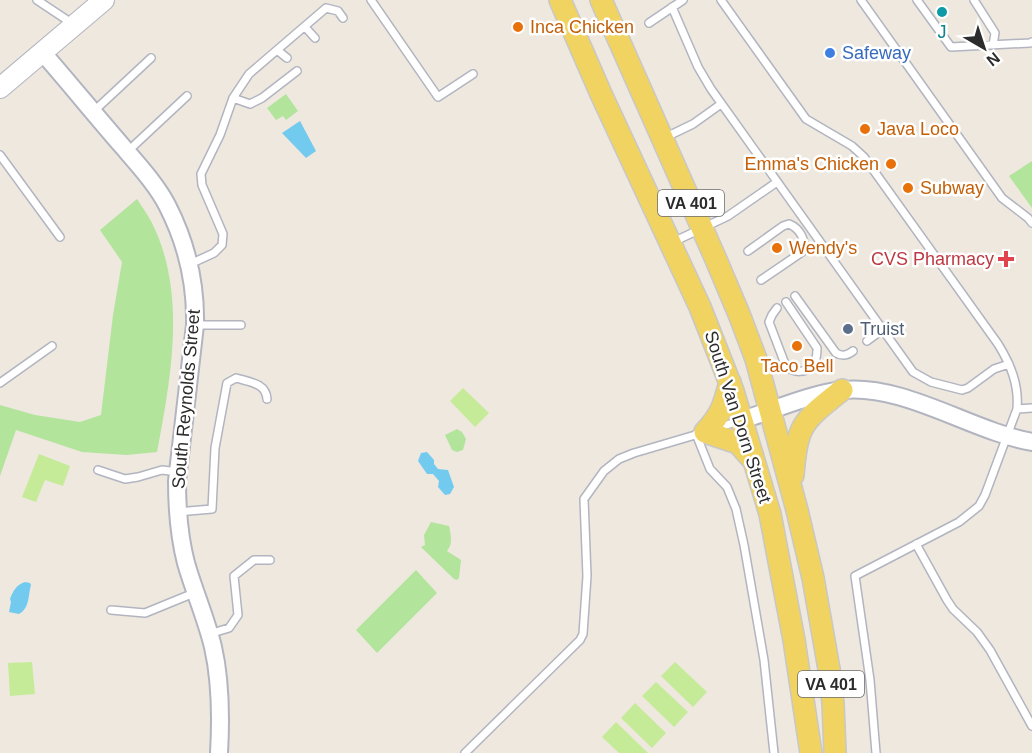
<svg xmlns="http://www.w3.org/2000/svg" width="1032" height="753" viewBox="0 0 1032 753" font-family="Helvetica,sans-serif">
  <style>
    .green { fill: #b2e49c }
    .pitch { fill: #c5eb98 }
    .water { fill: #73caef }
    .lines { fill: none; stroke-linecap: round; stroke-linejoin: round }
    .service-casing { stroke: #b2b5c0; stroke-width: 10 }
    .tertiary-casing { stroke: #b2b5c0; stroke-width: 20 }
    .secondary-casing { stroke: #b2b5c0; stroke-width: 22 }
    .primary-casing { stroke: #c8c8c8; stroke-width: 24 }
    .service { stroke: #fff; stroke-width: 7 }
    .tertiary { stroke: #fff; stroke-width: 16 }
    .secondary { stroke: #fff; stroke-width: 20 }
    .primary { stroke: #f1d361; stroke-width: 21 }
    .culture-dot { fill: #0f9aa8; stroke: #fff; stroke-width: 2 }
    .food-dot { fill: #e8710a; stroke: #fff; stroke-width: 2 }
    .shop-dot { fill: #3f7fe0; stroke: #fff; stroke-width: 2 }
    .health-dot { fill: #e0444e; stroke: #fff; stroke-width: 2 }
    .service-dot { fill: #5c6f8a; stroke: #fff; stroke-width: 2 }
    .labels { text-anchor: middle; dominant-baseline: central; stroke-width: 5; stroke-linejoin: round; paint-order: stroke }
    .shield { fill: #fff; stroke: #6b6b6b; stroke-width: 1.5 }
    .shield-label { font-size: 16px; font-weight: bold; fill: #2c2c2c }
    .food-label { font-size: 18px; fill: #c56008; stroke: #fff; text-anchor: start }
    .culture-label { font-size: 18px; fill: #0d838f; stroke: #fff }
    .shop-label { font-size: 18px; fill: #366cbe; stroke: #fff; text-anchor: start }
    .health-label { font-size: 18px; fill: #be3a42; stroke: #fff; text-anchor: end }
    .service-label { font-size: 18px; fill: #4e5e75; stroke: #fff; text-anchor: start }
    .street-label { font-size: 18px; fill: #2c2c2c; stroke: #fff }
  </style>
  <rect width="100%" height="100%" fill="#eee8df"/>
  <path class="green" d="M286,94L298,111L286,120L283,116L276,120L267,108Z
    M1032,161V208L1009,176Z
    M137,199C142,207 148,215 152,223C187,293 171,378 157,452L127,455L82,452L16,430L0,476V405L35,415L80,422L101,415L113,315L122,262L100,230Z
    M457,429L462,432L466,439L463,450L457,452L452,450L445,435Z
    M431,522L449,526C451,535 453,544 447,551L461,560L459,578L457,580L454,579L421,547L425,545L424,535Z
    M416,570L437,593L377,653L356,630Z"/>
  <path class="pitch" d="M463,388L489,413L475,427L450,401Z
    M39,454L70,466L63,486L45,480L36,502L22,497Z
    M32,662L35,694L10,696L8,663Z
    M675,662L707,692L693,707L661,676Z
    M656,682L688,712L674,727L642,696Z
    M635,703L666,733L652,748L621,718Z
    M616,722L648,753H619L602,737Z"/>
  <path class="water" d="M300,121L316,151L306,158L282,133Z
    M427,452L434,460V464L438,469L448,470L454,487L450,494L445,495L438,487L439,481L433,474H427L418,461L421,453Z
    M25,582L30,583L31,585C28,595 30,608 19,614L9,612L11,602L10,599C13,591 16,585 25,582Z"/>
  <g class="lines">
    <g class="service-casing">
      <path id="service" d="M37,0L73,24
        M371,0L438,97L473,74
        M721,0L806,119L852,146L864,157L998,344C1011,365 1019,385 1017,409L985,495L979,506L959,522L855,576L870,680L876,753
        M861,0L1002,198L1028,218L1032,223
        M917,0L951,47L1030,43L1032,42
        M974,0L995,33L993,45
        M672,7L698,67L711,89L913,372L931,382L962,390L968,388L994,369L1009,364
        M649,23L683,0
        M305,27L315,38
        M277,50L287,58
        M297,71L262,98L250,104L233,98L249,74L326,8L338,11L343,18
        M93,112L151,58
        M664,138L693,124L721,104
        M127,152L187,96
        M0,155L60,237
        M673,242L728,216L777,182
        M748,251L783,226L789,224C799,228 808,241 802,252L761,280
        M190,264L214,253L222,245L223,234L202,185L201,174L220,135L233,98
        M795,296L836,353C843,357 848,355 853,351
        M777,308L772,315L769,322L785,364C792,374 807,374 814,363C817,359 817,353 817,348L786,302
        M195,325H241
        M867,341L882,330
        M0,383L52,346
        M1017,409L1032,408
        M716,428L740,421
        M696,434L710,469L727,487L736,509L744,545L764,660L774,753
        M98,470L125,479L138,477L162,470L178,472
        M177,512L212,509L215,448L227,383L236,378C249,382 266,383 267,399
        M916,544L947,600L953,609L977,632L990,650L1032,726
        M111,610L145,613L194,593
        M209,634L229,628L238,615L234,576L254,560H270
        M465,753L580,640L583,634L587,576L584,499L604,471L619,459L634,453L702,433"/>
    </g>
    <g class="tertiary-casing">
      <path id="tertiary" d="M43,53C70,84 96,116 123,147C139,166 156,184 167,205C186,242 196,284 195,325L177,481C177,509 179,536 186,563C194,591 206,618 213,647C221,682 221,718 219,753
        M742,420C774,410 810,394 843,390C905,384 971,431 1032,442"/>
    </g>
    <g class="secondary-casing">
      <path id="secondary" d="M0,88L104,0"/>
    </g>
    <g class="primary-casing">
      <path id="primary" d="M560,0L601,94L700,307L733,391L770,514L794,640L811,753
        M601,0L714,255L739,314L756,359L797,510L813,578L829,669L833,703L835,753
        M730,382C724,405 721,415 705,432L738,443L752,459
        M793,475C797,424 803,421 842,390"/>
    </g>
    <use href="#service" class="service"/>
    <use href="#tertiary" class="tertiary"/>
    <use href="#secondary" class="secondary"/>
    <use href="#primary" class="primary"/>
  </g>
  <circle class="culture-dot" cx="942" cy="12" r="6"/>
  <g class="food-dot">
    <circle cx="518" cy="27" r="6"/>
    <circle cx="865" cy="129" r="6"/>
    <circle cx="891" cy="164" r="6"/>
    <circle cx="908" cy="188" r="6"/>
    <circle cx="777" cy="248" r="6"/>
    <circle cx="797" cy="346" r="6"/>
  </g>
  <circle class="shop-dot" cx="830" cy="53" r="6"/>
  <path class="health-dot" d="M1003 250h6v6h6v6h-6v6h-6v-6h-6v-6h6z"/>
  <circle class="service-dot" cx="848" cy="329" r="6"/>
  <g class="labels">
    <g class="shield">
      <rect x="658" y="190" width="66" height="26" rx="4.5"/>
      <rect x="798" y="671" width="66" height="26" rx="4.5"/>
    </g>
    <g class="shield-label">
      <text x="691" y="203">VA 401</text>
      <text x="831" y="684">VA 401</text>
    </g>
    <g class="food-label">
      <text x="530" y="27">Inca Chicken</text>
      <text x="877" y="129">Java Loco</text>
      <text x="879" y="164" text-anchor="end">Emma's Chicken</text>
      <text x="920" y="188">Subway</text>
      <text x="789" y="248">Wendy's</text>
      <text x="797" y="366" text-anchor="middle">Taco Bell</text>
    </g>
    <g class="culture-label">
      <text x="942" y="32">J</text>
    </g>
    <g class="shop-label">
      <text x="842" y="53">Safeway</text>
    </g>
    <g class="health-label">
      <text x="994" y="259">CVS Pharmacy</text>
    </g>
    <g class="service-label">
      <text x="860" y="329">Truist</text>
    </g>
    <g class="street-label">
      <text transform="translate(186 399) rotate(-85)">South Reynolds Street</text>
      <text transform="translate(738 417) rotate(72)">South Van Dorn Street</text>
    </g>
  </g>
  <g transform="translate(984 48) rotate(141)" stroke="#ffffff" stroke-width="4.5" paint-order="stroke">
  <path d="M0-4.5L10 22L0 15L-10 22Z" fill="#2c2c2c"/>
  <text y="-9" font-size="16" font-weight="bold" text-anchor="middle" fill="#2c2c2c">N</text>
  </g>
</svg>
